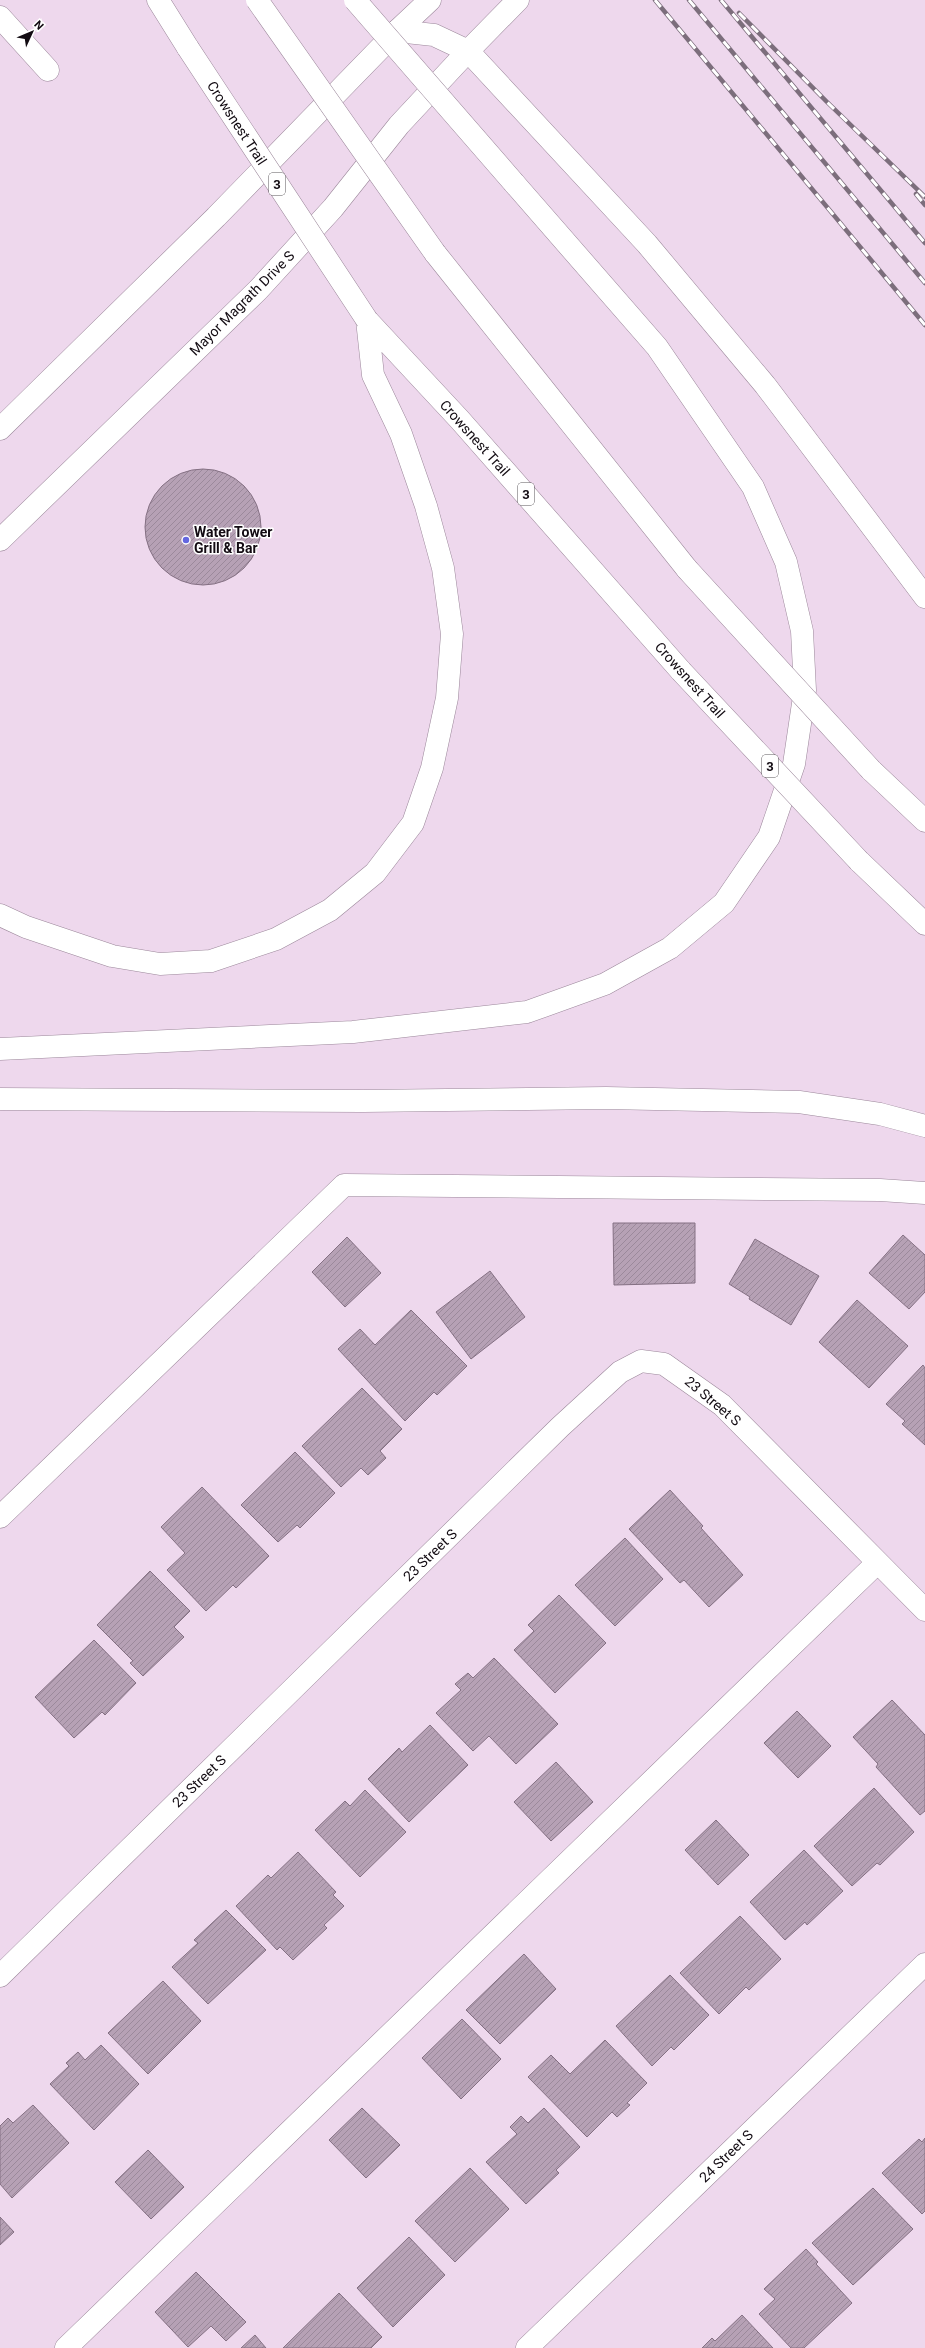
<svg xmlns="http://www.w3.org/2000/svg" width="925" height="2348" viewBox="0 0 925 2348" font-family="Roboto,sans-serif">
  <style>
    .building { fill: url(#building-hatch); stroke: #847083 }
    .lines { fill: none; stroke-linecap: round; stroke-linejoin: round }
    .lane-casing { stroke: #9b879a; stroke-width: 23 }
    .street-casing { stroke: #9b879a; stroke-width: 23 }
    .secondary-casing { stroke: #9b879a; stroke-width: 23 }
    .primary-casing { stroke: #9b879a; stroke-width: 23 }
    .highway-casing { stroke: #9b879a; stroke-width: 23 }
    .lane { stroke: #fff; stroke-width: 22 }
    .street { stroke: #fff; stroke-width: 22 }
    .secondary { stroke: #fff; stroke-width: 22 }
    .primary { stroke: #fff; stroke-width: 22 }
    .highway { stroke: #fff; stroke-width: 22 }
    .rail-casing { stroke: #7c6e7c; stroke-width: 4.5 }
    .rail { stroke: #fff; stroke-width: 3; stroke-dasharray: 9; stroke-linecap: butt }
    .highway-bridge-casing { stroke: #9b879a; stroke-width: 23; stroke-linecap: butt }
    .highway-bridge { stroke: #fff; stroke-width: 22 }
    .poi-dot { fill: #6467e0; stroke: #fff; stroke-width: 1.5 }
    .labels { text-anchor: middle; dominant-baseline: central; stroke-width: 3; stroke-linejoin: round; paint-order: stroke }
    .shield { fill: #fff; stroke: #595459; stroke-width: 1 }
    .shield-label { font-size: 13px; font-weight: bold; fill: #120b12 }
    .street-label { font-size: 14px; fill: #120b12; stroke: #fff }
    .poi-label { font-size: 14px; font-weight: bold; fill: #120b12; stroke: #fff; text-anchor: start }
  </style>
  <defs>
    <pattern id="building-hatch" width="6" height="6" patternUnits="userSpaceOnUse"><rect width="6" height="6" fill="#b6a1b5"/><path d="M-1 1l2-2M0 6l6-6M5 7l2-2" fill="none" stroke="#9b899b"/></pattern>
  </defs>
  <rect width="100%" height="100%" fill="#eed8ed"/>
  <path class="building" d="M145 527a58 58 0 1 1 116 0a58 58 0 1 1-116 0Z
    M613,1223H695V1283L614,1285Z
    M903,1235L925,1255V1292L909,1309L869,1273Z
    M347,1237L381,1273L345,1307L312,1272Z
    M755,1239L819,1276L791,1325L749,1299L750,1297L729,1284Z
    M490,1271L525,1317L471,1359L436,1312Z
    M857,1300L908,1346L869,1388L819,1342Z
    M411,1310L467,1366L437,1395L434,1392L405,1421L338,1349L360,1329L375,1345Z
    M923,1365L925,1368V1445L902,1424L905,1421L886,1404Z
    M362,1388L402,1429L380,1451L386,1458L368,1475L361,1468L341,1487L302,1446Z
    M295,1452L335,1493L300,1528L297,1525L278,1542L241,1505Z
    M202,1487L269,1556L236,1588L233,1585L206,1611L167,1570L185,1553L161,1527Z
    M670,1490L703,1526L701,1528L743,1575L709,1607L684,1580L680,1583L629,1529Z
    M625,1538L663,1579L615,1626L575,1585Z
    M150,1571L190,1611L174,1627L184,1637L143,1676L130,1663L133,1661L97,1625Z
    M559,1595L606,1643L555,1693L514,1650L534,1631L528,1625Z
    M94,1640L136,1683L105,1715L102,1712L74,1738L35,1697Z
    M494,1658L558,1724L516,1764L489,1736L473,1751L436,1713L461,1690L455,1684L468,1673L473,1678Z
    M892,1700L925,1735V1811L920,1815L876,1767L878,1764L853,1737Z
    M797,1711L831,1746L798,1778L764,1743Z
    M430,1725L468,1765L409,1822L368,1779L399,1748L402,1752Z
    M556,1762L593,1802L551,1841L514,1802Z
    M874,1788L914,1832L880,1865L877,1863L852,1886L814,1846Z
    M365,1790L406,1832L360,1877L315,1830L345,1801L350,1806Z
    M716,1820L749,1855L718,1885L685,1850Z
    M804,1850L843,1891L807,1925L805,1922L785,1940L750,1902Z
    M298,1852L336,1892L333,1895L344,1906L324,1925L327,1928L293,1960L280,1947L277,1950L236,1906L268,1875L271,1878Z
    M226,1910L266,1950L208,2004L172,1967L198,1943L194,1940Z
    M740,1916L781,1959L749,1990L746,1987L719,2014L680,1973Z
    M524,1954L556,1989L500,2044L466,2010Z
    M670,1975L709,2015L674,2050L671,2047L652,2066L616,2026Z
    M163,1981L201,2021L148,2074L108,2033Z
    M462,2019L501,2059L461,2099L422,2058Z
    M605,2040L647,2083L627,2103L630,2105L617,2117L612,2112L587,2137L528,2077L551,2055L570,2074Z
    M101,2045L139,2084L94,2130L50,2084L69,2066L66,2063L78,2052L85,2060Z
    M33,2105L69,2143L12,2198L0,2184V2126L8,2118L13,2123Z
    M362,2108L400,2145L366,2178L329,2140Z
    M544,2108L580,2147L556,2170L559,2173L526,2204L486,2162L517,2134L510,2127L521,2116L528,2123Z
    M925,2138V2211L922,2214L882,2173L919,2139L922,2142Z
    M148,2150L184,2187L151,2219L115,2182Z
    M470,2168L509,2209L455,2262L415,2221Z
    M873,2188L913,2229L853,2285L812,2243Z
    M0,2217L14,2232L0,2245Z
    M409,2237L445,2275L393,2327L357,2288Z
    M806,2249L818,2262L816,2264L852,2303L804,2348H791L759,2314L775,2299L764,2289Z
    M196,2272L246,2322L226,2341L211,2326L188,2347L155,2312Z
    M339,2293L382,2337L371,2348H283Z
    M742,2315L773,2348H702L712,2338L715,2341Z
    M255,2335L266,2348H241Z"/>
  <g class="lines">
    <g class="lane-casing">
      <path id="lane" d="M0,1517L344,1185L880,1190L925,1193
        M66,2348L877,1563"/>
    </g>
    <g class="street-casing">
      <path id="street" d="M0,17L48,70
        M0,1976L560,1427L620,1372L641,1361L664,1364L722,1405L925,1610
        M527,2348L925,1964"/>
    </g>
    <g class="secondary-casing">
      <path id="secondary" d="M397,31L430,0
        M468,51L518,0"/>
    </g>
    <g class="primary-casing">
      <path id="primary" d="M0,429L216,217L397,31
        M0,540L258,290L333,208L399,125L468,51"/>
    </g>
    <g class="highway-casing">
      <path id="highway" d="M158,0L188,48
        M397,31L434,35L468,51L647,244L765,385L925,597
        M435,253L687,569
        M367,320L460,420L681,671
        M871,770L925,821
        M859,861L925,924
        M0,915L26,927L112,956L160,964L211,961L276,939L330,910L375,873L413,823L432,768L447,698L452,634L443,568L426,506L401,434L373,375L367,320
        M0,1049L353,1032L527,1012L605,984L670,948L724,903L769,837L794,764L805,690L802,631L786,562L753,487L657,347L514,183
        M0,1099L363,1101L606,1098L799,1102L880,1114L925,1126"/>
    </g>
    <use href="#lane" class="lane"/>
    <use href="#street" class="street"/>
    <use href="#secondary" class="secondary"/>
    <use href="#primary" class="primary"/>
    <use href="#highway" class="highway"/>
    <g class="rail-casing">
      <path id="rail" d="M655,0L925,325
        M689,0L925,283
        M721,0L925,243
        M739,13L827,102L925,197
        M916,194L925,205"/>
    </g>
    <use href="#rail" class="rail"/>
    <g class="highway-bridge-casing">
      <path id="highway-bridge" d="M257,0L435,253
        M355,0L514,183
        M188,48L367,320
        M687,569L871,770
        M681,671L859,861"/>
    </g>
    <use href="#highway-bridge" class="highway-bridge"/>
  </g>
  <circle class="poi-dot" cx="186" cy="540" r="4"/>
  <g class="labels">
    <g class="shield">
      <rect x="269" y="173" width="16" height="22" rx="3"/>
      <rect x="518" y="483" width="16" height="22" rx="3"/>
      <rect x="762" y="755" width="16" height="22" rx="3"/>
    </g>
    <g class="shield-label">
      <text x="277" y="184">3</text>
      <text x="526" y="494">3</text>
      <text x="770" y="766">3</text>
    </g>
    <g class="street-label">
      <text transform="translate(237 123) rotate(57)">Crowsnest Trail</text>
      <text transform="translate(242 303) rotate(-45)">Mayor Magrath Drive S</text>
      <text transform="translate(475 438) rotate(48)">Crowsnest Trail</text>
      <text transform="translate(690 680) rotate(48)">Crowsnest Trail</text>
      <text transform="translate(713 1401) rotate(40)">23 Street S</text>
      <text transform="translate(430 1555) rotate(-44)">23 Street S</text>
      <text transform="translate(199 1781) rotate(-44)">23 Street S</text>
      <text transform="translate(726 2156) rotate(-44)">24 Street S</text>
    </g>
    <g class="poi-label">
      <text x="194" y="532">Water Tower<tspan x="194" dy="16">Grill &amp; Bar</tspan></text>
    </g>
  </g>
  <g transform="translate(32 32) rotate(46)" stroke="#ffffff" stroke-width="3" paint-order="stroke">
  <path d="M0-3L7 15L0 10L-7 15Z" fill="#120b12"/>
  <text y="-6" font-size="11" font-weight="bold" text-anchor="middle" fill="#120b12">N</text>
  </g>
</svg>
